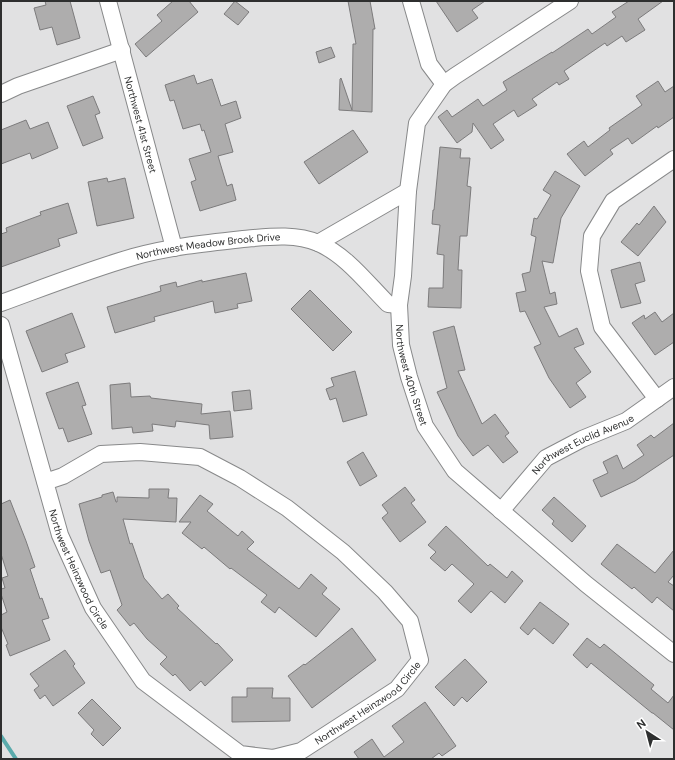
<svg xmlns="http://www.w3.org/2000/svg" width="675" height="760" viewBox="0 0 675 760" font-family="'DM Sans',sans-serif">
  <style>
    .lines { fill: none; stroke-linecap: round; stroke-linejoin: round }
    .stream { stroke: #5aabac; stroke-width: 4 }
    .building { fill: #aeadad; stroke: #7c7b7c }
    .minor-casing { stroke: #88898a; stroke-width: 18 }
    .minor { stroke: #fff; stroke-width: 16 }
    .labels { text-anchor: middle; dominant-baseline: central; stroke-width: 3.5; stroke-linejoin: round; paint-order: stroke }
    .street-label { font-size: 10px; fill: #2e2f2f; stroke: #fff }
  </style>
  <rect width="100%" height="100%" fill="#e1e1e2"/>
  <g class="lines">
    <path class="stream" d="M1,736L16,759"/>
  </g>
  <path class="building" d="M45,1H70L80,38L57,45L52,27L40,30L34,8L46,5Z
    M173,1H189L198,12L146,57L135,44L162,21L157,15Z
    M235,1L249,12L238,25L224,14Z
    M348,1H370L375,29H373L372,112L339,110L340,79L341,78L352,110L353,44H356Z
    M436,1H485L472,10L478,18L457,32Z
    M629,1H663L638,19L645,30L626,42L622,36L607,46L605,43L564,71L569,79L559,85L557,82L532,99L537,105L518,117L514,110L493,124L504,140L491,149L473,123L472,132L457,143L438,117L447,110L452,117L478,99L483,106L507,90L503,82L552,52V53L588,29L592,34L616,17L612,12Z
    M331,47L335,57L319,63L316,52Z
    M194,75L197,84L212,79L221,106L236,101L241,118L225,124L233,152L218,156L227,186L232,184L236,200L200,211L191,182L196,180L189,159L211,152L204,130L202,131L200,124L183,129L174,100L170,101L165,85Z
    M658,81L665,92L674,86V117L658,128L657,126L632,144L628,138L610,150L613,154L585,176L567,154L584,141L588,147L610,130L609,128L642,105L636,96Z
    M93,96L100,113L95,115L103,138L83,146L67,106Z
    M26,120L30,129L48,122L58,148L32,159L30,153L1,164V130Z
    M353,130L368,152L319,184L304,162Z
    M440,147L461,149L460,158H470L467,186L471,187L467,236H460L458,270H462L461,308L428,307L429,288H443L444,255L437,254L440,225L432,224L433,210H434Z
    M555,171L580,186L561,218L553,263L542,261L550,294L555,292L557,304L544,307L559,337L577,328L584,344L574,348L591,372L576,383L586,397L570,408L549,378L534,347L541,344L525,311L520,312L516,293L526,291L522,274L530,272L536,237L531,235L534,218L537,219L551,195L543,190Z
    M107,178L108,182L125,178L134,218L97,226L88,182Z
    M68,203L77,233L58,239L60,246L1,267V234L7,232L6,228L41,215L40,212Z
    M654,206L666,222L638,256L621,242L637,223L639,225Z
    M640,262L645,281L635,284L641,303L621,308L611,270Z
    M246,273L252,301L237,304L238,308L215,313L213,301L154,317L155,321L115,333L107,307L161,291L160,286L176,282L177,287L202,280V282Z
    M310,290L352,332L333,351L291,309Z
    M655,312L662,322L674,313V342L655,355L632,323L644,315L645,319Z
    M72,313L85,347L65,354L68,362L42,372L26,331Z
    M454,326L465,370L458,371L482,424L495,414L509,433L505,436L518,452L503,463L488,445L473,456L458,436L437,392L447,388L433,332Z
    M355,371L367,415L343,422L336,398L330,400L326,389L334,386L331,378Z
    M78,382L86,405L82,406L92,434L68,442L63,428L59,429L46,393Z
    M130,383L131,397L150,396L151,398L202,404L201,414L230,411L233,437L210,439L209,425L176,421L175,427L152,424L153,431L133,433L132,427L112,429L110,385Z
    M250,390L252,409L234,411L232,392Z
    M674,423V455L635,481L601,497L593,480L608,473L603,462L617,455L623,469L644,455L637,445L651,435L654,438Z
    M363,452L377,476L360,486L347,462Z
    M405,487L415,500L411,503L426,522L400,542L382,518L388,513L382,505Z
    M149,489H169L168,498H177L176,522L123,519L130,544L132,543L144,578L162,599L168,594L179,606L177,608L216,644L217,643L233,660L205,686L201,681L190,691L175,674L173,676L160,664L167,657L147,639L134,623L130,626L117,610L122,605L110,570L101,573L89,541L79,504L102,497V495L113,492L116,502H117V497L149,498Z
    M200,495L213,504L207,511L238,536L242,531L254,542L247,549L299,589L311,574L327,588L322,594L340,609L316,637L279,607L275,613L261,602L267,595L231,568L230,569L204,547L202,549L182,533L191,522H179Z
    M554,497L586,526L572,542L552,524L554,521L542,510Z
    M10,500L26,541L35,567L30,569L40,599L42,598L49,618L42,620L50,640L10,656L6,645L8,644L1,627V615L7,612L1,594V589L5,588L2,578L8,576L1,554V504Z
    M446,526L488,566L490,564L507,578L512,571L523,581L505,603L491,591L471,613L458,601L474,584L452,564L445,571L430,558L436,552L428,545Z
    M617,544L655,573L674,550V575L668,582L674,586V611L657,597L652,603L634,587L632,589L601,564Z
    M540,602L569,624L553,644L534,628L528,635L520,628Z
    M352,628L376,660L312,708L288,676L304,664L305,665Z
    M587,638L600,648L604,644L654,685L651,689L668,703L674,695V730L653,713H652L591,663L587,668L573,655Z
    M65,650L75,664L73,666L85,683L53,706L45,695L40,699L34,690L39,686L30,674Z
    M465,659L487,682L467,702L462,697L454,706L435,687Z
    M247,688H273L272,698H290V721L232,722V697H247Z
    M92,699L121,728L103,746L91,734L94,730L78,713Z
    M425,702L456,746L442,756L439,753L431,759H359L354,752L372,739L384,757L404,742L392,726Z"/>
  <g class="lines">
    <g class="minor-casing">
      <g id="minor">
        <path id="s1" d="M108,1L174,248"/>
        <path d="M411,1L429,64L444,84"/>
        <path id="s2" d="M570,1L455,76L444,84L417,123L408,191L403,276L399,305L401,345L409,377L425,426L455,471L586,584L674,654"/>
        <path d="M1,94L18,86L122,50"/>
        <path d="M318,243L408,191"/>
        <path id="s3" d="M1,303C45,287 88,270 133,257C168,247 206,243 243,239C267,237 295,233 318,243C346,255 367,283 388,304L399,305"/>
        <path id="s4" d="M1,325L60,535L93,608L143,681L240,754L273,758L301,751L397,689L420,660L410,621L385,592L343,552L287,508L240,478L200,457L140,452L101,454L63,476L45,482"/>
        <path d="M657,399L602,327L589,271L592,236L613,201L674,159"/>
        <path id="s5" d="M501,511L546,458L582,439L626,421L674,387"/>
      </g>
    </g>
    <use href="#minor" class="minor"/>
  </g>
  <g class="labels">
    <g class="street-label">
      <text stroke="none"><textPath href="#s1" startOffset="128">Northwest 41st Street</textPath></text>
      <text stroke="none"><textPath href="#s3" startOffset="216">Northwest Meadow Brook Drive</textPath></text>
      <text stroke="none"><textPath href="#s2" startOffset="453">Northwest 40th Street</textPath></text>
      <text stroke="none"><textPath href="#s5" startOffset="108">Northwest Euclid Avenue</textPath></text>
      <text stroke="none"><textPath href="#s4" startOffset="257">Northwest Heinzwood Circle</textPath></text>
      <text stroke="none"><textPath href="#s4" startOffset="653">Northwest Heinzwood Circle</textPath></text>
    </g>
  </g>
  <rect width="675" height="760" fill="none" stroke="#2e2f2f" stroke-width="4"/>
  <g transform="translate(647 732) rotate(324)" stroke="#ffffff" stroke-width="3" paint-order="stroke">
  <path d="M0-3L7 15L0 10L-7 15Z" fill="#2e2f2f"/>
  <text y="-6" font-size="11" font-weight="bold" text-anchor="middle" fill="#2e2f2f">N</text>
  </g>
</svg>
